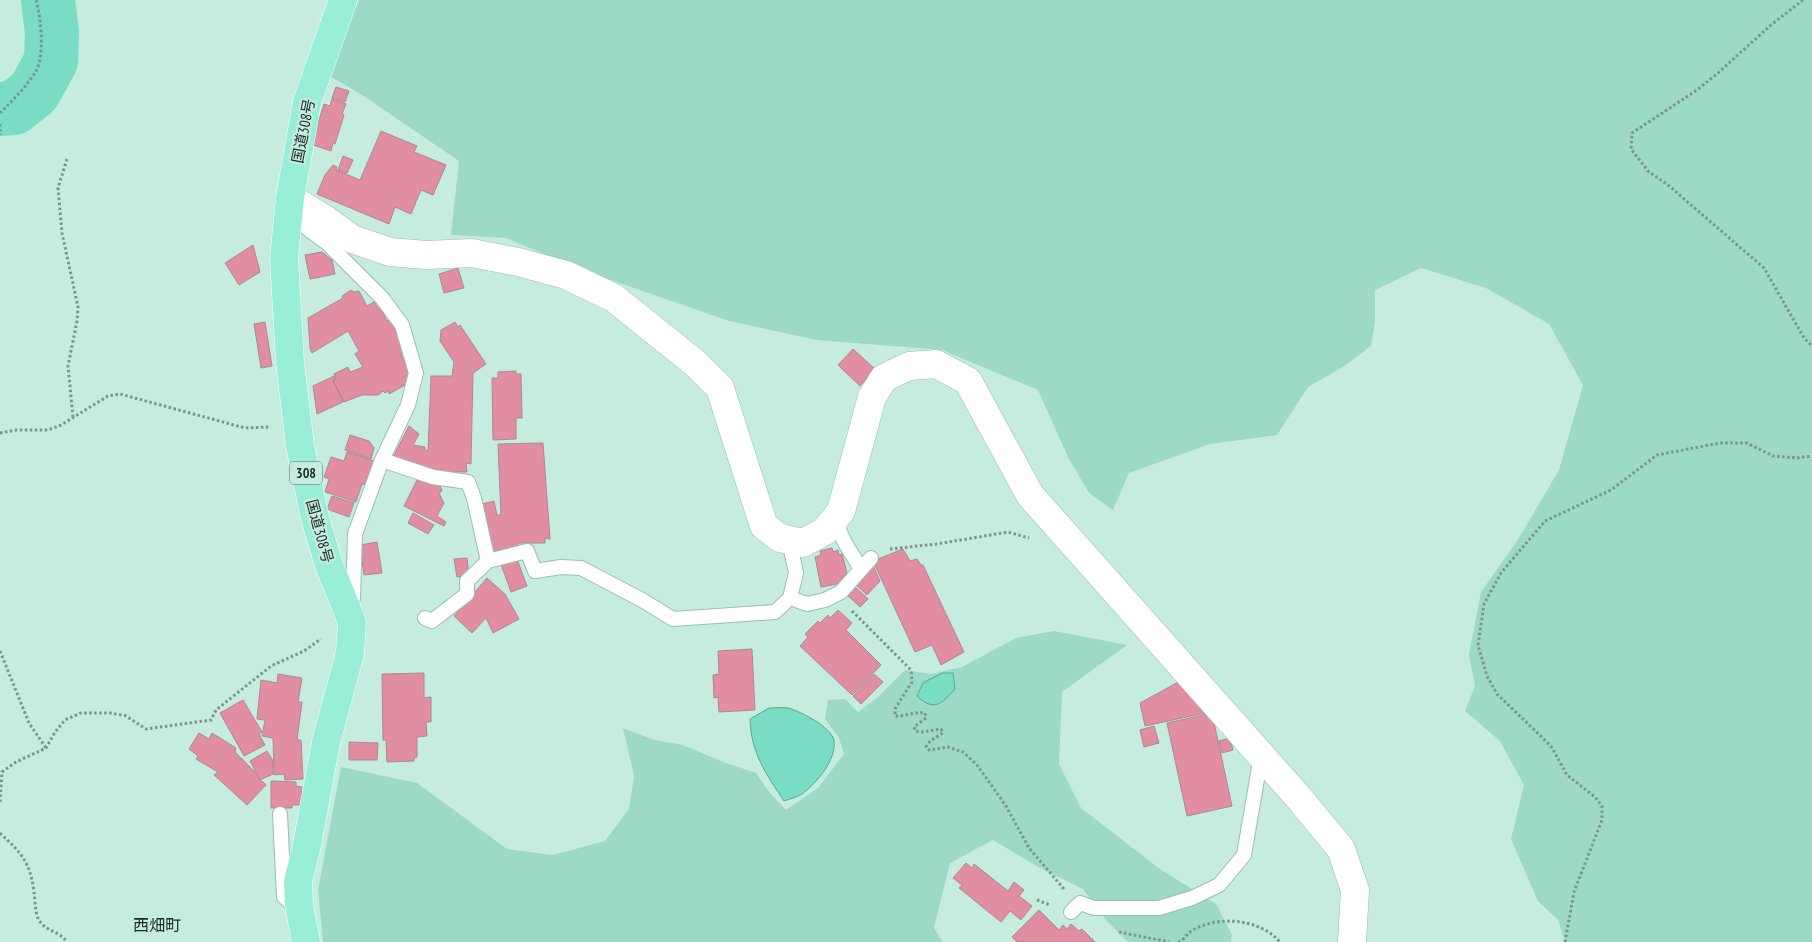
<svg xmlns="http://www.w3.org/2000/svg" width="1812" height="942" viewBox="0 0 1812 942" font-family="'PT Sans Narrow','Noto Sans JP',sans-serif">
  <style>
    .green { fill: #9cdac7 }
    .water { fill: #78ddc2; stroke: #5ca793 }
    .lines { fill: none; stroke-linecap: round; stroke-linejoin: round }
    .river { stroke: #78ddc2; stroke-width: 54 }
    .building { fill: #e18ea2; stroke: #ab8990 }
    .service-casing { stroke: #99beb2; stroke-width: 16 }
    .minor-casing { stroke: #99beb2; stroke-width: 29 }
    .trunk-casing { stroke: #fff; stroke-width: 29 }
    .path { stroke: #7a958c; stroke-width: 3; stroke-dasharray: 2.5 2.5; stroke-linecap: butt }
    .service { stroke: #fff; stroke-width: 14 }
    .minor { stroke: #fff; stroke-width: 28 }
    .trunk { stroke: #98eed7; stroke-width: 28 }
    .labels { text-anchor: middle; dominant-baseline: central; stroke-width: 4.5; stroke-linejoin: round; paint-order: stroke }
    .shield { fill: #c6ebdf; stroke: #4f645e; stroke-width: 1 }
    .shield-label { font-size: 14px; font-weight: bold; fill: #1c2a26 }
    .street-label { font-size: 15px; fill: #1c2a26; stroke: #c6ebdf }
    .neighbourhood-label { font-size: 16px; fill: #1c2a26; stroke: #c6ebdf }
  </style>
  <rect width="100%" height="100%" fill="#c6ebdf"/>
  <path class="green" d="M359,0H1812V942H1565L1558,920L1538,901L1511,839L1524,785L1500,741L1465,711L1475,686L1469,655L1481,592L1519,538L1559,470L1583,385L1549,324L1486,288L1421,268L1375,290V322L1371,346L1343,367L1308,387L1277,435L1210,444L1129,473L1113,510L1089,493L1068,457L1038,390L942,350L817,340L729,321L585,271L506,238L451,235L459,161L362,95L328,75L342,35Z
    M1054,631L1127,645L1062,692L1059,764L1081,808L1160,869L1216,904L1232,935L1231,942H1128L1106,920L1083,889L1040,868L993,840L950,863L934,928L943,942H323L318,890L341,767L417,783L507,849L553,855L605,841L629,809L634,776L623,728L654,740L683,745L723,762L756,773L769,792L786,810L818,788L844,754L839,738L825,719L828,700L845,699L858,712L877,698L905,670L931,674L962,667L1016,638Z"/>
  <path class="water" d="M942,673H953L955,689C942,704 934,712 917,696L923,683Z
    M769,708C775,708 782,707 788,708C800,711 831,727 834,740C837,759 817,783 802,794C797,797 790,799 784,801C766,774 751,753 750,719Z"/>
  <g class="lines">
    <path class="river" d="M0,109L14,108L34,92L51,61L52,33L48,0"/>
  </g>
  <path class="building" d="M336,87L349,91L345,102L332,98Z
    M332,99L346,104L342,114L344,115L335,144L333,143L331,151L313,145L315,140L313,139L324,104L330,106Z
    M381,131L417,146L414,152L446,165L433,195L421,190L411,214L395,207L389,224L317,194L325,175L333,165L337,167L336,170L360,180Z
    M343,156L353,160L347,173L338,170Z
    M253,245L260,272L239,285L225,263Z
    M322,252L332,260L335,274L310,279L305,255Z
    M458,268L464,288L444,293L439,274Z
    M351,290L354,292L359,291L367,306L374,302L379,309L381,308L387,321L391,319L406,351L401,354L411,374L405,377L409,383L389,394L388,391L385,393L383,391L378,395H362L344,402L333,381L336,379L334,374L348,367L350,372L363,367L355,354L359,351L348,331L312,353L310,348L308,318L343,298L342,296Z
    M265,322L272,366L261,368L254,324Z
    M455,322L458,327L460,325L486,364L473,373L471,464L466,463L467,472H435L392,459L409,426L419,434L413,445L425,447V450L428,451L431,376H452L454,362L440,341L441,330Z
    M853,349L875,369L860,386L838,365Z
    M516,371V374H521L522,418H516V439L493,440L492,378H498V372Z
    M334,376L336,379L333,380L343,402L317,414L313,386Z
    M350,435L369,441L374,448L371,459L345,450Z
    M543,443L550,539L545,538V543H518V547L493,552L482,504L494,501L497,515H501L498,444Z
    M347,452L374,461L366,485L362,484L356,502L325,492L329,479L324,477L331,457L344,461Z
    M419,476L440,486L442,491L439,493L444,503L437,516L446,522L444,526L404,506Z
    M332,496L354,503L349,517L327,509Z
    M413,513L434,525L428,534L408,523Z
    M377,542L382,573L364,575L360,545Z
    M832,548L833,552L838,550L839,555L842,554L847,573L841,579L842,583L821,587L815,557L821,555L820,551Z
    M903,549L910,561L917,559L921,565H923L964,652L941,665L932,645L915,652L873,561Z
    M467,558L469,575L457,577L454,559Z
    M517,559L527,586L511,592L501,564Z
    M872,563L880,581L867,595L854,583Z
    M487,578L505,594L519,619L493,633L486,618L472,633L454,616Z
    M853,585L868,599L860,607L845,593Z
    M838,610L852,623L846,630L881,665L852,695L800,646L808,637L805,634L818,621L820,623L828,615L830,618Z
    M752,649L755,710L719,712L718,697L714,698L713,675L719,674L718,651Z
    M424,673V698L431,697V722H426L427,736L417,737V757L414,758V761L387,762L386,740H383L382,674Z
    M278,674L302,678L298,702H302L297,740H301L303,779L285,780L284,774L274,775L273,738L262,736L265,720L257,719L261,680L277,683Z
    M874,674L883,682L861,704L853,696Z
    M1182,680L1205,713L1145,726L1140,703Z
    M243,700L262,732L259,734L265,745L244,756L220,713Z
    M1212,713L1232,806L1187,816L1167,723Z
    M1154,726L1159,743L1144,747L1140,730Z
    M199,733L209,739L212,733L236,748L235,752L254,771L261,782L262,781L266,785L247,805L214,775L218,772L196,759L198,756L189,749Z
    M1230,738L1233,750L1222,753L1219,741Z
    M349,742L378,743L377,760H349Z
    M267,751L273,761V774L260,780L250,761Z
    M271,781L296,782V786L302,787L301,805H292V808H271Z
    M966,863L972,868L974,864L1008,891L1014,882L1024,890L1019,896L1032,906L1021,920L1010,911L1001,922L959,888L962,885L953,878Z
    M1039,910L1059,930L1063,925L1067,929L1071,924L1079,931L1082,929L1095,942H1017L1012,937Z"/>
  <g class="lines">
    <g class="service-casing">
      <path id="service" d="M289,215L327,243L382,298L402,325L416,373L408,405L382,460L355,534L353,598L350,607
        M382,460L433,477L468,482L474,498L488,561L527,551L535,571L561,567L581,568L642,600L673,619L775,612L790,598L796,573L789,540
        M834,519L845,543L861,569
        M790,598L807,604L825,600L841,592L871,558
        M425,618L432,621L467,594V581L488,561
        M280,814L284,897L298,909
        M1071,912L1080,903L1094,908H1159L1192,898L1219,885L1244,855L1261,756"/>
    </g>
    <g class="minor-casing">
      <path id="minor" d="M290,198L326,220L352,239L390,252L426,255L472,253L518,262L566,275L614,298L695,363L720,388L764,526L780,538L803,543L825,531L841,511L872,397L884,378L909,366L936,364L968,381L1030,495L1299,798L1341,849L1355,890L1352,942"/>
    </g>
    <g class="trunk-casing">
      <path id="trunk" d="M306,942L299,905L298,882L307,845L326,742L350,653L352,622L329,565L315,518L300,446L290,362L284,258L290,198L307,102L343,0"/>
    </g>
    <path class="path" d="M1803,0L1771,25L1718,73L1697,90L1632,133L1631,149L1648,171L1668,185L1764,268L1804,338L1812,346
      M0,113C13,100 27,86 36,71C45,55 41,18 36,0
      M0,124V135
      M67,159L58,188L62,233L78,307L77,321L68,366L73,417
      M0,433L16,430H48L61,425L108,396L120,394L245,428L270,427
      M890,549L937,544L1008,532L1029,538
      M852,611L911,670L912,682L895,709V716C905,717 915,711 925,713L926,718L914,727L915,731L922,732L941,729L943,733L930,741L926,747L929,750L948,747L963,752L977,765L1006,806L1029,848L1064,889
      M0,651L29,723L46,748
      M0,802L2,772L16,762L46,748L55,732L65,720L81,713H111L126,716L146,729L211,720L216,710L271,666L304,651L321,639
      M0,833C22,854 29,860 34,891C35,900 35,911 38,918C44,932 59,930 67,942
      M1037,900L1050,905
      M1119,932L1169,942
      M1178,942C1185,940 1187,933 1193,930C1219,915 1260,919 1280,942
      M1565,942L1574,892L1602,820V806L1595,797L1567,775L1551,746L1497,694L1487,676L1478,645L1484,604L1501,573L1545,521L1611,490L1657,455L1720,443H1747L1773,456L1797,458L1812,456"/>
    <use href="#service" class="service"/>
    <use href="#minor" class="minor"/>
    <use href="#trunk" class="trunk"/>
  </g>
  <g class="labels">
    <rect class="shield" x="290" y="461.5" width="32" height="23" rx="4"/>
    <g class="shield-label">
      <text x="306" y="473">308</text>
    </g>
    <g class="street-label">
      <text transform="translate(303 131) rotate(-79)">国道308号</text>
      <text transform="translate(320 531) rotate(75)">国道308号</text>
    </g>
    <g class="neighbourhood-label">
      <text x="157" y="925">西畑町</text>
    </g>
  </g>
</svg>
